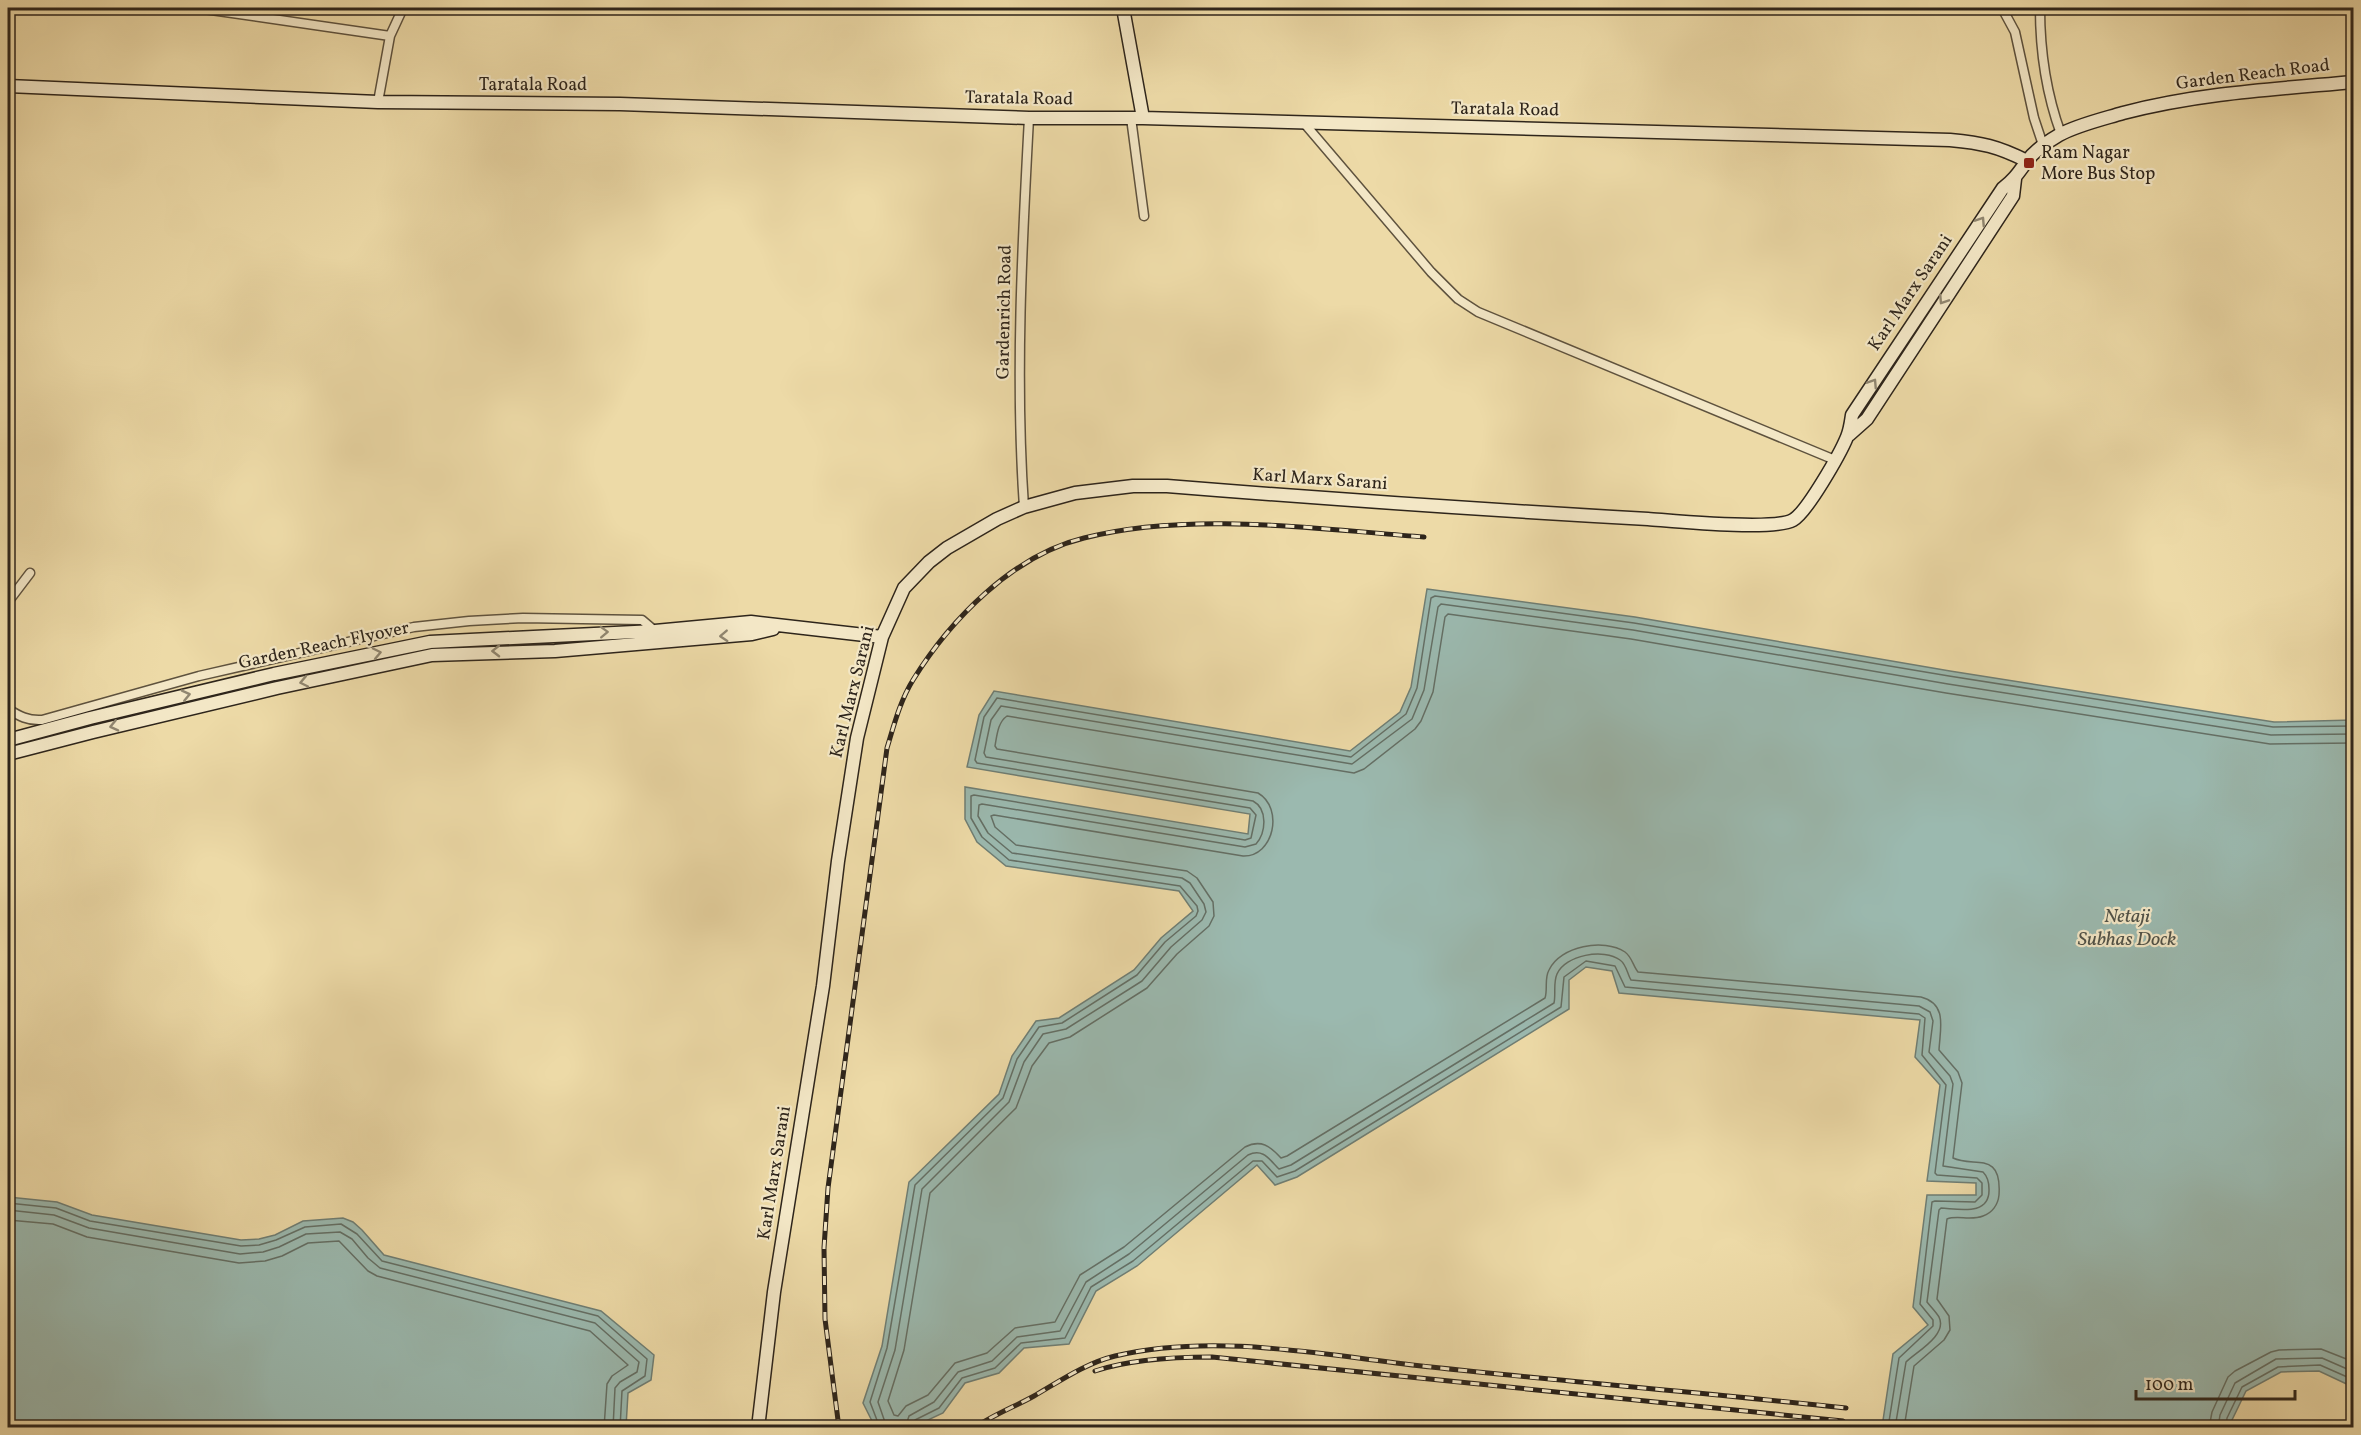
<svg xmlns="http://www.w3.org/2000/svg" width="2361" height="1435" viewBox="0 0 2361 1435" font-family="Vollkorn,serif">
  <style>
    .water { fill: #9bb9af; stroke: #6f7e74; stroke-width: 1.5 }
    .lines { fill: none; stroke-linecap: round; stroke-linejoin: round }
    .shore { stroke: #646f65; stroke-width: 1.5 }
    .street-casing { stroke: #5e523e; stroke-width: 11 }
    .secondary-casing { stroke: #2e251b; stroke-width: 15 }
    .street { stroke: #f3e7c6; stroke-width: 8 }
    .secondary { stroke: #f3e7c6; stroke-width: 12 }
    .rail-casing { stroke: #2e251b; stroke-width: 5 }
    .rail { stroke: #f3e7c6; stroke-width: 3; stroke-dasharray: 9; stroke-linecap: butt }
    .oneway { stroke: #908670 }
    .poi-dot { fill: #8f2418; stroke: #f3e7c6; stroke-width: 2 }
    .labels { text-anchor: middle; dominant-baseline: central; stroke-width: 4.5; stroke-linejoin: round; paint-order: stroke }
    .street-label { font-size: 18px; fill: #2e251b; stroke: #f3e7c6 }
    .poi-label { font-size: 18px; fill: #2e251b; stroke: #f3e7c6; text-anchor: start }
    .water-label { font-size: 20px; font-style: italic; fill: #4f5147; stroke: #f3e7c6 }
  </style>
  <rect width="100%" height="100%" fill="#eddaa7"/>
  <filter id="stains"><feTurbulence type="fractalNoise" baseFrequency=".00333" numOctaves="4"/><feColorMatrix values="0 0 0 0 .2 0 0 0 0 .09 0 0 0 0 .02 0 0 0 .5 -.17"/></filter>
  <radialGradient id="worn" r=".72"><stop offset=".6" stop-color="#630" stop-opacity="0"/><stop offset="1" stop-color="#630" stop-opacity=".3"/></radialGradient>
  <path class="water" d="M1427,589L1635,617L1950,671L2274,722L2353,720V1387L2319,1371L2281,1372L2246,1391L2232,1420L2231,1427H1882L1893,1354L1928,1325L1913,1307L1927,1195H1976V1183L1927,1181L1940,1085L1915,1057L1920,1020L1619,993L1612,971L1586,967L1569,980V1009L1297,1177L1275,1185L1257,1165L1137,1266L1096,1291L1069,1344L1024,1348L999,1373L965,1383L943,1413L913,1427H875L863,1403L882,1346L909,1182L999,1094L1012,1056L1036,1021L1059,1018L1134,970L1161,938L1193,911L1179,891L1006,866L977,842L965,819V787L1248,834L1250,814L967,767L979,715L994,691L1350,751L1400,712L1411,687Z
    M8,1197L57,1202L92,1215L241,1240L259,1239L275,1235L303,1221L343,1218L353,1222L362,1230L384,1255L601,1311L654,1355L651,1380L628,1393L626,1427H8Z"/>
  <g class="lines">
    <path class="shore" d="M8,1203L56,1208L90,1221L241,1246L259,1245L276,1240L305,1227L341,1224L357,1234L382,1261L598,1316L647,1359L645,1376L622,1391L620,1428
      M8,1210L54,1215L89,1228L240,1254L263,1252L279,1247L306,1234L340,1232L352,1239L368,1258L380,1268L595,1323L639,1362L637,1372L620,1382L615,1388L613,1428
      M8,1220L53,1224L87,1237L239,1263L265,1261L282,1256L308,1243L339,1241L368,1271L377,1276L590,1331L628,1365L612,1376L607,1384L604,1428
      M880,1428L870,1402L887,1348L915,1185L1003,1098L1017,1059L1039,1027L1062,1023L1137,975L1165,942L1196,916L1198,911L1197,906L1180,886L1009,860L982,837L971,818V796L974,795L1245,840L1251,838L1256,815L1250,808L977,763L975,760L984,717L997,698L1351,757L1406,714L1417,688L1431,598L1435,596L1634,623L1949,676L2273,727L2354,726
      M887,1428L878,1402L895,1350L922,1189L1009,1102L1024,1062L1043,1034L1066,1029L1142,981L1171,947L1202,920L1206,912L1204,904L1190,883L1182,878L1012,853L988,833L978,816L979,805L982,804L1245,847L1256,844C1266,833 1268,809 1253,801L986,757L984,753L991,720L1001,706L1352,764L1412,719L1424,690L1438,607L1441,604L1633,630L1948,684L2271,735L2354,734
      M905,1428L909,1416L934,1402L958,1372L992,1361L1017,1337L1060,1331L1086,1282L1129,1254L1248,1155C1263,1148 1269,1159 1279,1169L1291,1165L1554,1003C1556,994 1553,983 1557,974C1565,955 1604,948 1620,960C1627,965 1627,974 1631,980L1919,1006L1930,1012L1933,1021L1929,1052L1950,1076L1953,1084L1943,1166L1983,1172C1988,1177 1989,1182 1989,1189C1990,1216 1960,1209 1941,1208L1939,1210L1927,1302C1931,1307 1936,1312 1939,1317C1948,1335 1916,1352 1906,1362L1895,1428
      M912,1428L915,1420L939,1408L962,1378L995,1368L1021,1343L1065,1338L1091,1287L1133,1261L1253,1161H1262L1277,1177L1295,1171L1561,1007L1564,977L1586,961L1615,966L1625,987L1919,1014L1925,1018L1922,1055L1946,1085L1935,1173L1937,1175L1977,1178L1982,1183V1195L1975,1202L1935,1201L1932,1202L1920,1304L1933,1320V1326L1899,1358L1888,1428
      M1904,1428L1914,1366L1944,1340L1950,1330L1949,1316L1937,1299L1947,1219C1957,1215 1971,1221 1983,1216C1992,1213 1998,1205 1999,1195C2002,1150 1974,1168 1953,1158L1962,1083L1958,1072L1939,1050C1940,1029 1948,1004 1921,997L1638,972C1633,966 1632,957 1625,952C1604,938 1560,946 1549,970C1544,979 1548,989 1545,998L1287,1156L1281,1158C1270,1146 1261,1139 1245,1147L1124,1247L1080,1275L1055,1322L1015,1328L987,1353L955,1363L928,1395L906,1406L898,1416L894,1415L888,1401L904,1350L930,1193L1016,1108L1032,1066L1049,1043L1070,1037L1147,988L1177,954L1209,926L1214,916L1213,902L1197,878L1187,871L1016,845L995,827L991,816L994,815L1243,856C1274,857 1284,808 1258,793L997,749L995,746C997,735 998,722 1007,716L1354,773L1364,769L1415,729L1421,721L1433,692L1445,617L1448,614L1631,639L1946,693L2270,744L2354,743
      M2209,1428L2212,1412L2228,1377L2235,1371L2271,1352L2279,1350L2321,1349L2354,1362
      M2218,1428L2220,1415L2235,1383L2276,1359L2322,1358L2354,1372
      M2226,1428L2227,1418L2242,1387L2278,1367L2320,1365L2354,1380"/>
    <g class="street-casing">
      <path id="street" d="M197,8L390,36
        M2002,8L2015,32L2034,118L2043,145
        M2040,8C2040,51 2046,93 2061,134
        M378,102L390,36L403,8
        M1131,118L1144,216
        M1304,123L1431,272L1458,299L1478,312L1835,460
        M1024,507C1015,378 1022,247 1029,118
        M8,602L30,573
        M8,709C19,716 28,721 42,720L199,676L414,627L469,621L523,618L642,620L655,631"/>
    </g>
    <g class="secondary-casing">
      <path id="secondary" d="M1123,8L1143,118
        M8,86L378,102L620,104L1029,118H1143L1950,140C1982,143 1997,146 2027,161
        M1849,435L1867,419L2013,196L2015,179
        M8,740L90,718L274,674L430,642L655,631L751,622L882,637
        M8,754L93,732L277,688L432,655L555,651L752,634L773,629
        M758,1428L774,1292L823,986L838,861L857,738L882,637L904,588L929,562L947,548L997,519L1024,507L1075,493L1133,486H1167C1327,499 1488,510 1648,519C1675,521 1773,531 1793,520C1807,512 1840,454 1847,437C1850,430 1851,422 1852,415L2003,188C2014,180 2019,172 2027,161C2035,150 2047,142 2059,135C2077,125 2103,119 2123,113C2199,93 2276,89 2354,82"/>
    </g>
    <use href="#street" class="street"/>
    <use href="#secondary" class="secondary"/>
    <g class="rail-casing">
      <path id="rail" d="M1095,1371C1131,1359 1174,1357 1212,1357L1843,1421
        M839,1428L825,1319L824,1248L828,1188L887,748C894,725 900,701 913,680C950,620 1013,555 1084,538C1189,511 1317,529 1424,537
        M974,1428C993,1415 1014,1407 1034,1396C1060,1381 1086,1363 1115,1356C1217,1332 1328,1356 1431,1367C1569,1382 1708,1393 1846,1408"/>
    </g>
    <use href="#rail" class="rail"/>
  </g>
  <defs><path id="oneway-chevron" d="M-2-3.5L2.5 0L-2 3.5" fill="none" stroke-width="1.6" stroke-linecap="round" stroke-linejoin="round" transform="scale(1.5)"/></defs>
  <g class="oneway">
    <use href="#oneway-chevron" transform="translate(1981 221) rotate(-57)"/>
    <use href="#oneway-chevron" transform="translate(1943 300) rotate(123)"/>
    <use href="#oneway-chevron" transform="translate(1873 383) rotate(-57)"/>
    <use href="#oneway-chevron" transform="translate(604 632) rotate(-2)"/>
    <use href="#oneway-chevron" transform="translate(724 636) rotate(177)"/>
    <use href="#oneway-chevron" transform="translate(496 651) rotate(179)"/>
    <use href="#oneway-chevron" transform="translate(377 653) rotate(-12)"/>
    <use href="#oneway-chevron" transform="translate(304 682) rotate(168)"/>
    <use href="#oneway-chevron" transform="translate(186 695) rotate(-13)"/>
    <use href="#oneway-chevron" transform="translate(114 726) rotate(167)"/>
  </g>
  <rect class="poi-dot" x="2023" y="157" width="12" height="12" rx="3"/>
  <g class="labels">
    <g class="street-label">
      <text transform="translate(2253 75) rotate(-7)">Garden Reach Road</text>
      <text x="533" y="85">Taratala Road</text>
      <text transform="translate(1019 99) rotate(1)">Taratala Road</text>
      <text transform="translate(1505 110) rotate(1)">Taratala Road</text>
      <text transform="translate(1911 293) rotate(-56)">Karl Marx Sarani</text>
      <text transform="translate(1005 312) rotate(-89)">Gardenrich Road</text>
      <text transform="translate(1320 480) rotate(4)">Karl Marx Sarani</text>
      <text transform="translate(324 646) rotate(-12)">Garden Reach Flyover</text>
      <text transform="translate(853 692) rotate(-76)">Karl Marx Sarani</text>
      <text transform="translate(775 1173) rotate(-81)">Karl Marx Sarani</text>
    </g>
    <g class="poi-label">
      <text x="2041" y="153">Ram Nagar<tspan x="2041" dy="21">More Bus Stop</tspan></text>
    </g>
    <g class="water-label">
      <text x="2127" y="917">Netaji<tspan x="2127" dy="23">Subhas Dock</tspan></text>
    </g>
  </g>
  <rect width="2361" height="1435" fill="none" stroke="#eddaa7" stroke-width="30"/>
  <rect x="9" y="9" width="2343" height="1417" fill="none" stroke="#2e251b" stroke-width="3"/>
  <rect x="15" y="15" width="2331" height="1405" fill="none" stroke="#2e251b" stroke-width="1.5"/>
  <path d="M2136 1390v9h159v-9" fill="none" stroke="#2e251b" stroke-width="3"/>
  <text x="2145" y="1390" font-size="18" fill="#2e251b" stroke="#f3e7c6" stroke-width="4.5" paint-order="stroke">100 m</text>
  <rect width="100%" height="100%" filter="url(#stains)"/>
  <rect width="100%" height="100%" fill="url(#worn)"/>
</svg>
